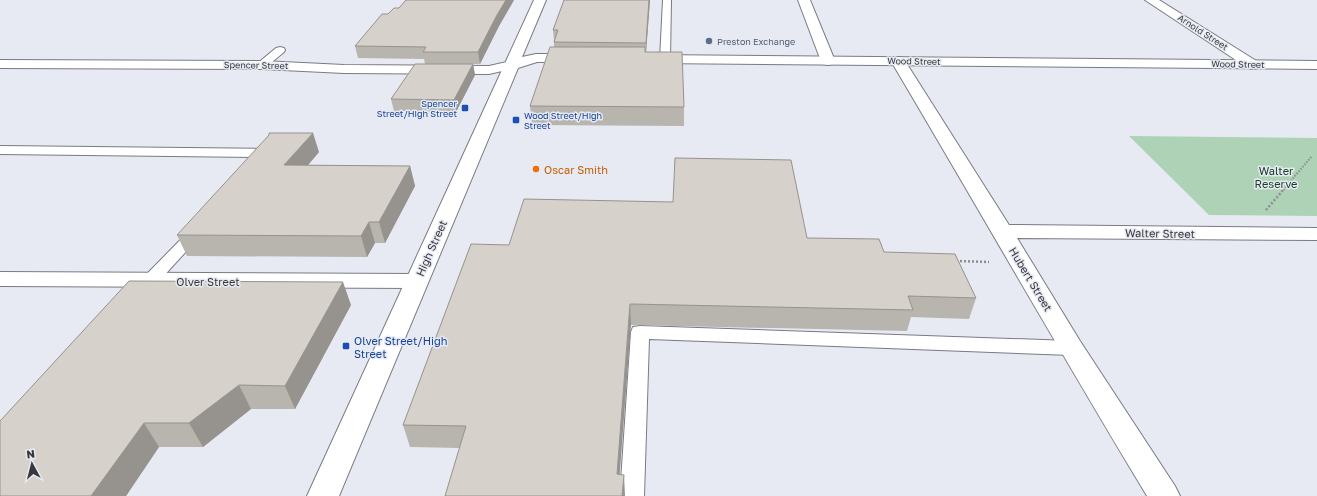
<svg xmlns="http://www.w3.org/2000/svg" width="1317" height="496" viewBox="0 0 1317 496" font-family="'Golos Text',sans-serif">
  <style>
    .green { fill: #add2b5 }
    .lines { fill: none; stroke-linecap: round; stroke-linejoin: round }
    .lane-casing { stroke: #787b82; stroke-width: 2 }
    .street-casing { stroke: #787b82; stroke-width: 2 }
    .secondary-casing { stroke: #787b82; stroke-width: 2 }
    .path-far1 { stroke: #8c8e93; stroke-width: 2; stroke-dasharray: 1.5 1.5; stroke-linecap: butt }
    .path { stroke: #8c8e93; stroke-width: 2.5; stroke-dasharray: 2 2; stroke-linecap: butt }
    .lane { fill: #fff; fill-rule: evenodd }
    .street { fill: #fff; fill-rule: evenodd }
    .secondary { fill: #fff; fill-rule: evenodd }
    .wall { fill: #b8b4ae }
    .shaded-wall { fill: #96928d }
    .building { fill: #d6d1ca; stroke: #96928d }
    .service-dot { fill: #5c6f8a; stroke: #e7eaf2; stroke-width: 1.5 }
    .transit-dot { fill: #1a4fb4; stroke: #e7eaf2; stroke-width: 1.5 }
    .food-dot { fill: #e8710a; stroke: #e7eaf2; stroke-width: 1.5 }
    .labels { text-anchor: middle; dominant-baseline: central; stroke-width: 3; stroke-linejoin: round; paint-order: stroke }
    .far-street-label { font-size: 9px; fill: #37383b; stroke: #e7eaf2 }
    .far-service-label { font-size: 9px; fill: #4e5e75; stroke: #e7eaf2; text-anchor: start }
    .far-transit-label { font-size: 9px; fill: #164399; stroke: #e7eaf2; text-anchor: end }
    .food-label { font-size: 11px; fill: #c56008; stroke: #e7eaf2; text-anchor: start }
    .park-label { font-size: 11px; fill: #154124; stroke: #e7eaf2 }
    .street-label { font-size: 11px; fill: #37383b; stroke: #e7eaf2 }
    .transit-label { font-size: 11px; fill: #164399; stroke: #e7eaf2; text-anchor: start }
  </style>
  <rect width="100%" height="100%" fill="#e7eaf2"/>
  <path class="green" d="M1129,136L1317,138V216L1209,215Z"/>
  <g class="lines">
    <g class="lane-casing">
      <path id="lane" d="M663,0H671L670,59L665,62L660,59Z
        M280,47L284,48L285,50L284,52L266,67H258L257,65L258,63L276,48Z
        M0,146L268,149L273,150L275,153C270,159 267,163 259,161L258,157L0,154Z
        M197,226L202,228L205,231L202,234L150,291L144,293L138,291L135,287L138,283L192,228Z
        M640,326L1071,341L1078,343L1080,348L1078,353L1071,355L649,339L644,496H620L631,332L633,327Z"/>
    </g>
    <g class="street-casing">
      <path id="street" d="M798,0H810L835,61L833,64L828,65L823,64L821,61Z
        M1145,0H1159L1258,62L1260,65L1258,68L1253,69L1248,68Z
        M898,57L903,58L905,61L1009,225L1317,228V240L1017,238L1080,341L1175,486L1180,496H1147C1060,352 977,206 891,61L893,58Z
        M0,60L262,61L344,65L489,66L511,61L516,62L518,65L516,68L489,74L344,73L262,69L0,68Z
        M0,272L416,274L424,276L428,281L424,286L416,288L0,286Z"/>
    </g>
    <g class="secondary-casing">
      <path id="secondary" d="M534,0H546L522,57L536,54H576L581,55L583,58L581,61L576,62H537L518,68L339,496H307Z
        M652,55L1317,61V69L652,63L647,62L645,59L647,56Z"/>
    </g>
    <path class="path-far1" d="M1283,190L1312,156"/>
    <path class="path" d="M1266,210L1284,189
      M956,261L989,262"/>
    <use href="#lane" class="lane"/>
    <use href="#street" class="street"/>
    <use href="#secondary" class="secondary"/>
  </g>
  <path class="wall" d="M406,0H514L499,26L480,64H473L475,75L456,112L394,111L391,99L425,64L424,59L358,58L355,46L388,14L399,8Z
    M564,0H650L646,52L684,107V126L532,125L530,106L554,47V42L555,40H554L553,30Z
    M319,152L308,165L410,166L415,186L385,243H375L367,257L187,256L177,235Z
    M807,238L884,252L976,298L969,319L911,317L907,331L631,325L459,448L410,447L403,425L509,245Z
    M351,305L295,409H251L203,447H159L126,496H0Z"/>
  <path class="shaded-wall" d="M506,0H514L499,26L480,64L478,52L497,15Z
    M649,0H650L646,53V43Z
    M473,64L475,75L456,112L454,100Z
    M313,133L319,152L291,185L284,165Z
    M410,166L415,186L385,243L379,222Z
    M369,222L375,243L367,257L361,236Z
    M343,282L351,305L295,409L285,386Z
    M630,304L631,325L618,496L617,474Z
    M239,385L251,409L203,447L189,423Z
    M144,423L159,447L126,496H91Z
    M624,475L625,496H622Z"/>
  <path class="building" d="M406,0H506L497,15L478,52H423L426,47L355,46L382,14H388L394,8H399Z
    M564,0H649L646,43L554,42L558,30H553Z
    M550,47H645V52H682L684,107L530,106Z
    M415,64H473L454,100L391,99Z
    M269,133H313L284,165L410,166L379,222H369L361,236L177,235L269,135Z
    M675,158L791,160L807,238L879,239L884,252L955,254L976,298L908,296L913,310L630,304L617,474L624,475L622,496H445L466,426L403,425L471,244L509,245L524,199L673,202Z
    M129,281L343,282L285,386L239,385L189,423H144L91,496H0V421Z"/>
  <circle class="service-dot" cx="709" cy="41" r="4"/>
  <g class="transit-dot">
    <rect x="461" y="104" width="8" height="8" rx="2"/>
    <rect x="512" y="116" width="8" height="8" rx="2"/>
    <rect x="342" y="342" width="8" height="8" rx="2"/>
  </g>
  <circle class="food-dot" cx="536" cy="169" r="4"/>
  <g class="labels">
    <g class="far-street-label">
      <text transform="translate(1203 32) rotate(33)">Arnold Street</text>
      <text transform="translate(914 61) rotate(1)">Wood Street</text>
      <text transform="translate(1238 64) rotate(1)">Wood Street</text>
      <text transform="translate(256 65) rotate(1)">Spencer Street</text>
    </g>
    <g class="far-service-label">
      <text x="717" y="41">Preston Exchange</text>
    </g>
    <g class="far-transit-label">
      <text x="457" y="103">Spencer<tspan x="457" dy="10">Street/High Street</tspan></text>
      <text x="524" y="115" text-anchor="start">Wood Street/High<tspan x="524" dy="10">Street</tspan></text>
    </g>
    <g class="food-label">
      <text x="544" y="169">Oscar Smith</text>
    </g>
    <g class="park-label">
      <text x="1276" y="170">Walter<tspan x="1276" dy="13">Reserve</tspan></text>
    </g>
    <g class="street-label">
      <text transform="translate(1160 233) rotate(1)">Walter Street</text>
      <text transform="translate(431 248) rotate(-66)">High Street</text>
      <text transform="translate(1031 279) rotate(59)">Hubert Street</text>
      <text x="208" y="281">Olver Street</text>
    </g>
    <g class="transit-label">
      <text x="354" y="340">Olver Street/High<tspan x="354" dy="13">Street</tspan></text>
    </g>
  </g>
  <g transform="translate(32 464) rotate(353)" stroke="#e7eaf2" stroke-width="3" paint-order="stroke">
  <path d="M0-3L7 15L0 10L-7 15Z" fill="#37383b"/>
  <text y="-6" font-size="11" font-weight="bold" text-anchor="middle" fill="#37383b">N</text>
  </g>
</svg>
